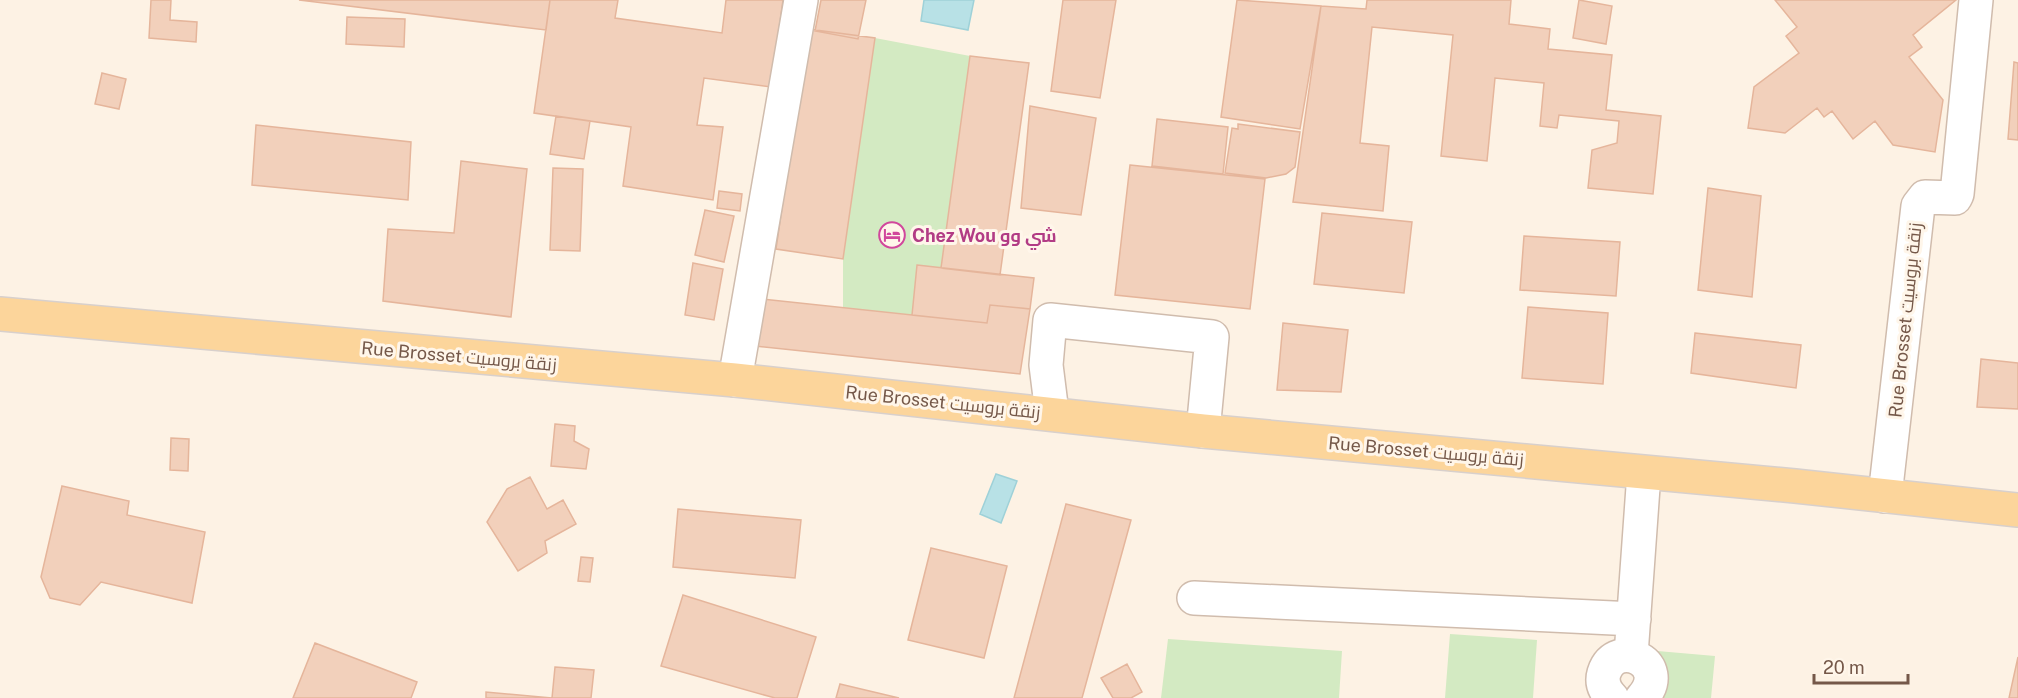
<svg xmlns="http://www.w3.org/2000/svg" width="2018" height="698" viewBox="0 0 2018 698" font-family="'Public Sans',Cairo,sans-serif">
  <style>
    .green { fill: #d3eac2 }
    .water { fill: #b8e1e6; stroke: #9ed1d8; stroke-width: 1.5 }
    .building { fill: #f2d0bb; stroke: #e5b59b; stroke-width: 1.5 }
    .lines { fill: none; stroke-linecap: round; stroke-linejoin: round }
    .minor-casing { stroke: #d0bcad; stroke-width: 36 }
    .major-casing { stroke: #d8d0cc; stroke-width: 36 }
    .minor { stroke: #fff; stroke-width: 33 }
    .major { stroke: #fcd59b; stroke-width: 33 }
    .labels { text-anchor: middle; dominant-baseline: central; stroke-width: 6; stroke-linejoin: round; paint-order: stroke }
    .hotel-label { font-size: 18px; font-weight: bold; fill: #b23c85; stroke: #fff6ea; text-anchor: start }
    .street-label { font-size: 18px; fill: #755849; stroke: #fff6ea }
  </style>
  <rect width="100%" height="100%" fill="#fdf2e4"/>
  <path class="green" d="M875,38L970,56L941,268L912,315L843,308V259Z
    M1450,634L1537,640L1533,698H1445Z
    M1168,639L1342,651L1339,698H1161Z
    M1646,650L1715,656L1711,698H1643Z"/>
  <path class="water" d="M924,0H974L968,30L921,21Z
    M996,474L1017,481L1001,523L980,514Z"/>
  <path class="building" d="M151,0H171L170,20L197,22L196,42L149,38Z
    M299,0H550L546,30Z
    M550,0H618L615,18L722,33L726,0H783L771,87L704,78L697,125L723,127L713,200L623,186L631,127L534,113Z
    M821,0H866L858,39L815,31Z
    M1063,0H1116L1100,98L1051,91Z
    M1237,0L1321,6L1300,129L1221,117Z
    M1367,0H1511L1509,24L1550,29L1548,49L1612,55L1606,110L1661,116L1653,194L1588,188L1592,150L1617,143L1619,121L1559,115L1557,128L1540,126L1544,83L1495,78L1487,161L1441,156L1453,35L1372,27L1360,143L1389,146L1383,211L1293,202L1321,6L1366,9Z
    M1579,0L1612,6L1606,44L1573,38Z
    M1775,0H1956L1913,35L1922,47L1909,57L1943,100L1935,152L1893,145L1875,121L1853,139L1832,111L1824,117L1817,108L1785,133L1748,128L1754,87L1799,53L1786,36L1797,27Z
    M347,17L405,19L404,47L346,44Z
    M808,29L875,38L843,259L776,249Z
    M970,56L1029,63L1000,275L941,268Z
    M2014,62L2018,63V140L2008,139Z
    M102,73L126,79L119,109L95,104Z
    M1030,106L1096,118L1081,215L1021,208Z
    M556,116L590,121L584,159L550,154Z
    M1157,119L1228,127L1223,174L1152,166Z
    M1238,124L1300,132L1295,167L1286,174L1266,178L1225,173L1232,128L1238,129Z
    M256,125L411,142L408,200L252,185Z
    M461,161L527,169L511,317L383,301L388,229L454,233Z
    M1130,165L1265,179L1250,309L1115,295Z
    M553,168L583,169L580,251L550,250Z
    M1708,188L1761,196L1752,297L1698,290Z
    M719,191L742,194L740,211L717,208Z
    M705,210L734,216L724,262L695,255Z
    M1322,213L1412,222L1404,293L1314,284Z
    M1524,236L1620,242L1616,296L1520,290Z
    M693,263L723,269L714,320L685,315Z
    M917,265L1034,278L1030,309L990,305L987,323L912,315Z
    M753,298L987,323L990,305L1030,309L1020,374L746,345Z
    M1528,307L1608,313L1603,384L1522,378Z
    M1283,323L1348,330L1341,392L1277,390Z
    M1695,333L1801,345L1796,388L1691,373Z
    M1981,359L2018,363V409L1977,407Z
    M555,424L575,426L574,441L589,449L586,469L551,466Z
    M171,438L189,439L188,471L170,470Z
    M530,477L547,509L563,500L576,524L545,541L547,553L518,571L487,522L507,489Z
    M62,486L129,501L127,515L205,532L192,603L101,582L80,605L50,598L41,577Z
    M1066,504L1131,520L1082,698H1014Z
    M678,509L801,520L795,578L673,567Z
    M931,548L1007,566L984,658L908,640Z
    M581,557L593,558L590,582L578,581Z
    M683,595L816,637L797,698H775L661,666Z
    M315,643L417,682L411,698H293Z
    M2018,657V698H2009Z
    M1127,664L1142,692L1131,698H1113L1101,678Z
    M555,667L594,670L591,698H486V692L552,698Z
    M840,684L899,698H836Z"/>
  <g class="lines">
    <g class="minor-casing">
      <path id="minor" d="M735,380L801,0
        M1052,413L1046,365L1050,320L1212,337L1203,431
        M1885,496L1918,206L1925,197L1955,198L1957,194L1976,0
        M1194,598L1634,619
        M1631,655L1644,473
        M1612,698C1605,691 1601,683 1604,673C1616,636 1673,664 1642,698"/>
    </g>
    <g class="major-casing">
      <path id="major" d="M0,314L735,380L1203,431L1795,486L2018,510"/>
    </g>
    <use href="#minor" class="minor"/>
    <use href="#major" class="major"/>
  </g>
  <defs>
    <g id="hotel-ring" transform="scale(1.35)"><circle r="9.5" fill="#fff6ea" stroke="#d1479c" stroke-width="1.5"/><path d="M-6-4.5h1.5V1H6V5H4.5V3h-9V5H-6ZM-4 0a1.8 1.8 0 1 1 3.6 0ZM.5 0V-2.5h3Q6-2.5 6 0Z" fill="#d1479c"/></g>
  </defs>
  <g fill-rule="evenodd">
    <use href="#hotel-ring" x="892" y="235"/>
  </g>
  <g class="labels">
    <g class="hotel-label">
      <text x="912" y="235">Chez Wou شي وو</text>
    </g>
    <g class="street-label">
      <text transform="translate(1905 320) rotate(-84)">Rue Brosset زنقة بروسيت</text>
      <text transform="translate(459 356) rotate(5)">Rue Brosset زنقة بروسيت</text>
      <text transform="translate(943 402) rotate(6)">Rue Brosset زنقة بروسيت</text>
      <text transform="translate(1426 451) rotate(5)">Rue Brosset زنقة بروسيت</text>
    </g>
  </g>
  <path d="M1814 674v9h94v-9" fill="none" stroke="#755849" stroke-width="3"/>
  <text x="1823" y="674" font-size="18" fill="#755849" stroke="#fff6ea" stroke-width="4.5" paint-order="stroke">20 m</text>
</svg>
